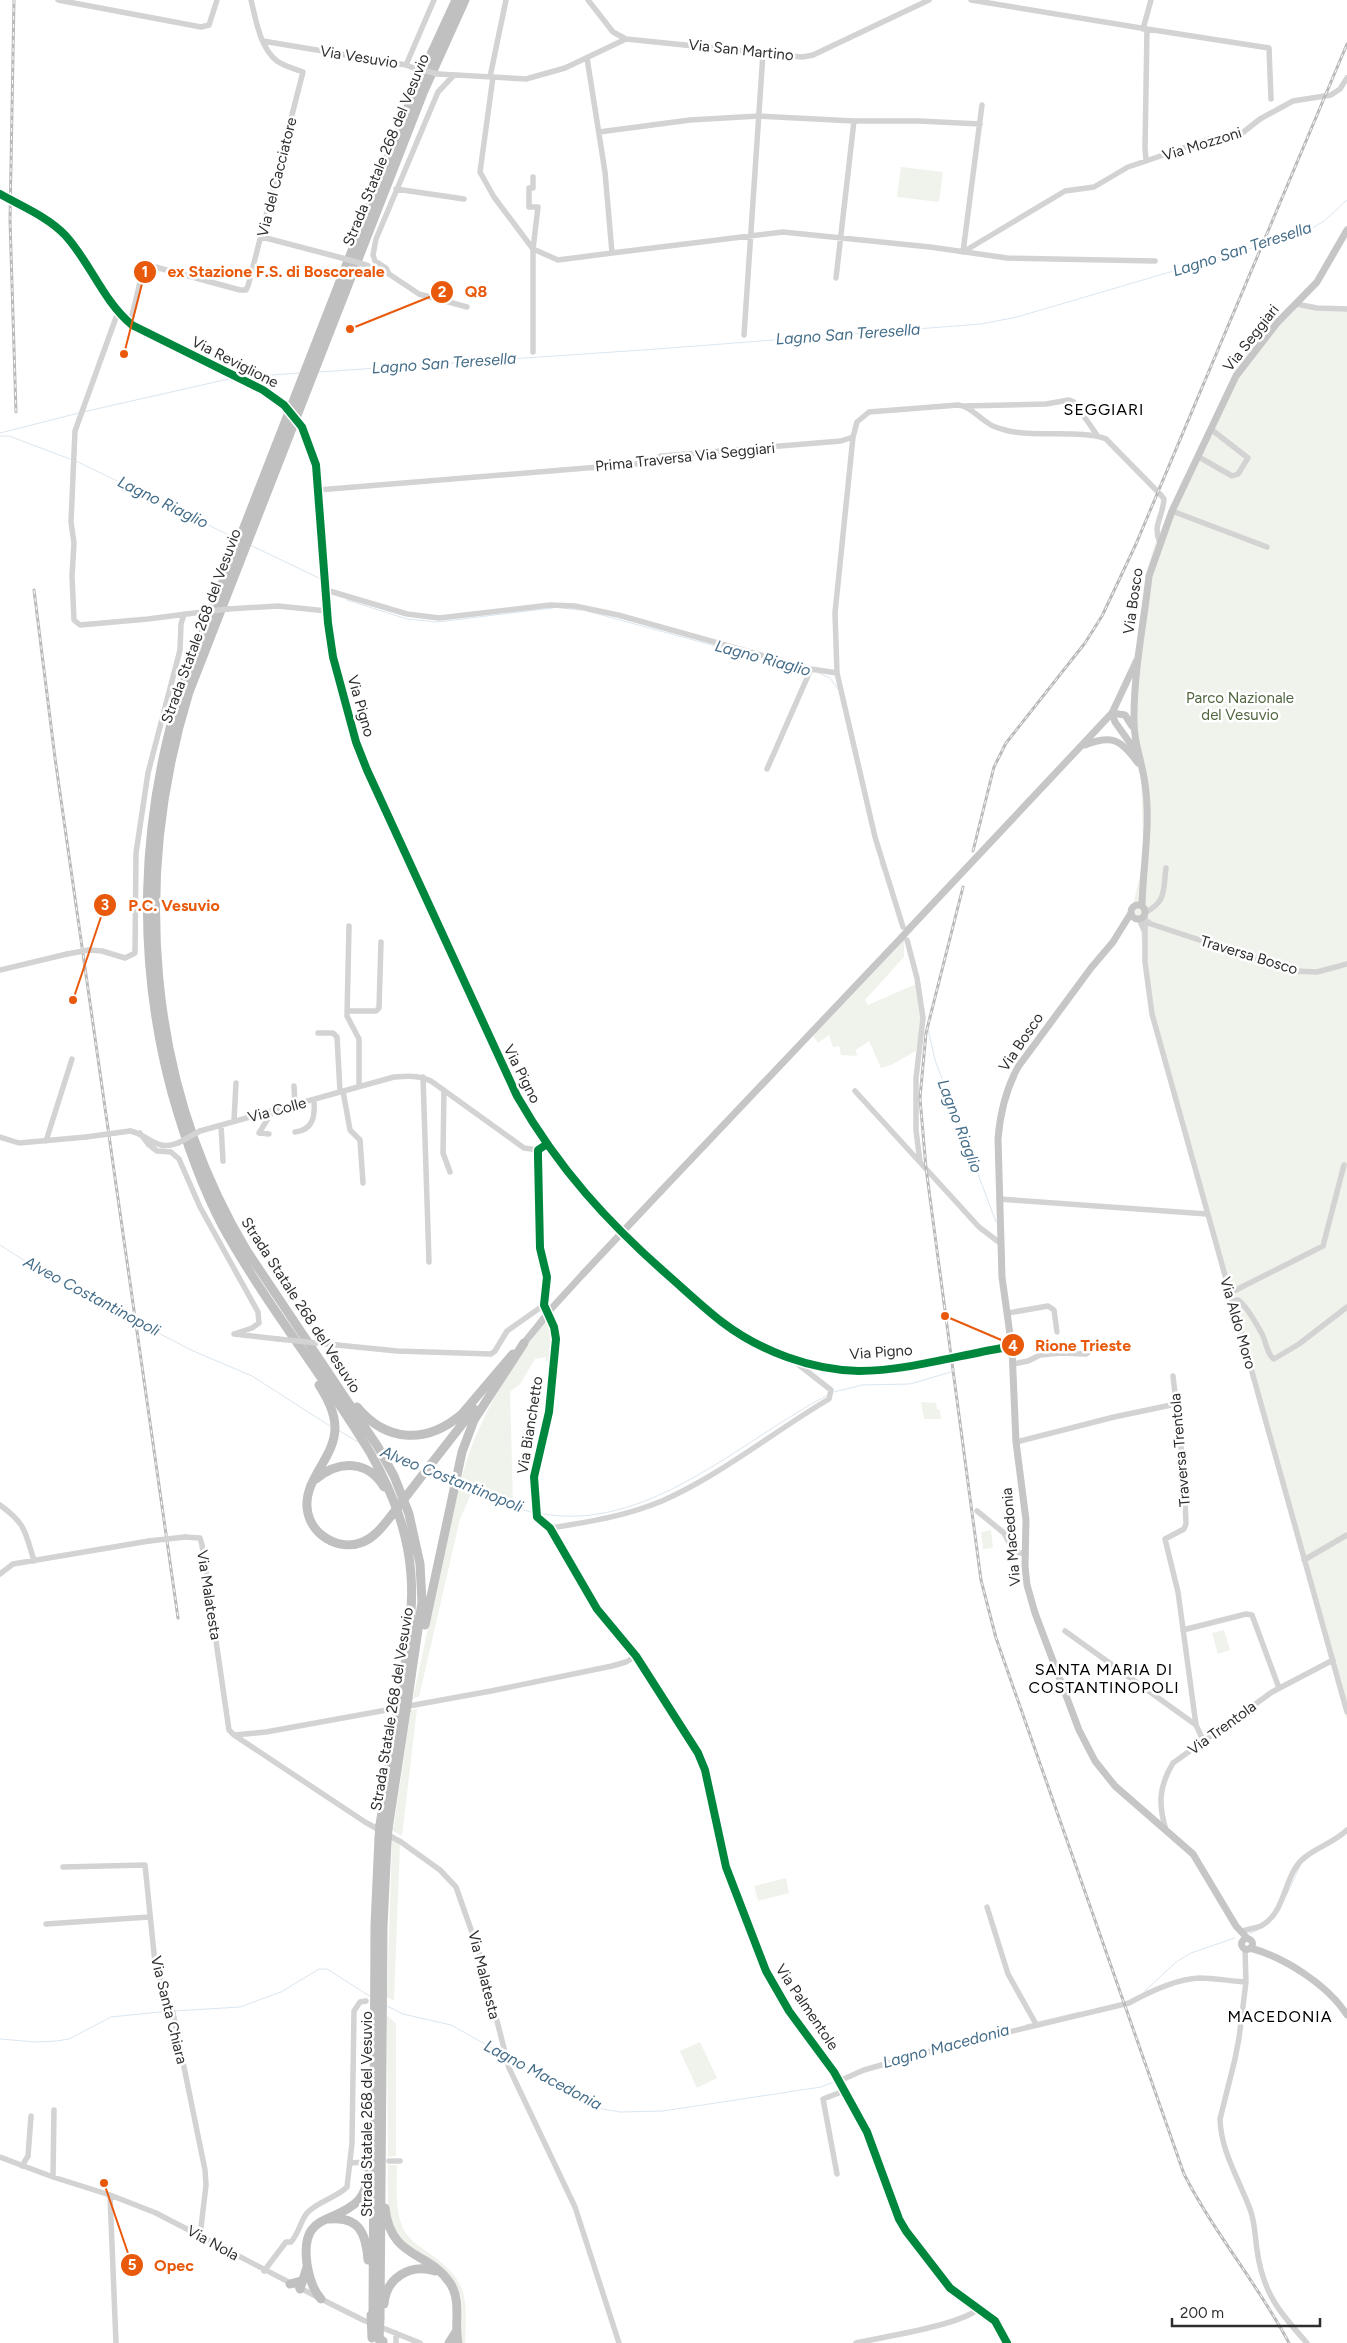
<svg xmlns="http://www.w3.org/2000/svg" width="1347" height="2343" viewBox="0 0 1347 2343" font-family="Figtree,sans-serif">
  <style>
    .green { fill: #f0f3ec }
    .lines { fill: none; stroke-linecap: round; stroke-linejoin: round }
    .stream { stroke: #dbe6ef; stroke-width: 1 }
    .minor { stroke: #d3d3d3; stroke-width: 5.5 }
    .major { stroke: #c6c6c6; stroke-width: 7 }
    .highway { stroke: #c0c0c0; stroke-width: 9 }
    .rail-casing { stroke: #bababa; stroke-width: 3 }
    .rail { stroke: #fff; stroke-width: 1; stroke-dasharray: 4; stroke-linecap: butt }
    .minor-bridge { stroke: #d3d3d3; stroke-width: 5.5 }
    .major-bridge { stroke: #c6c6c6; stroke-width: 7 }
    .highway-bridge { stroke: #c0c0c0; stroke-width: 9 }
    .cycleway-casing { stroke: #fff; stroke-width: 11 }
    .cycleway { stroke: #00873e; stroke-width: 8 }
    .labels { text-anchor: middle; dominant-baseline: central; stroke-width: 5; stroke-linejoin: round; paint-order: stroke }
    .street-label { font-size: 15px; fill: #2e2e2e; stroke: #fff }
    .park-label { font-size: 15px; fill: #516640; stroke: #fff }
    .water-label { font-size: 16px; font-style: italic; fill: #446d89; stroke: #fff }
    .neighbourhood-label { font-size: 16px; letter-spacing: 1px; fill: #000; stroke: #fff }
    .leader { fill: none; stroke: #e8590c; stroke-width: 2 }
    .callout-dot { fill: #e8590c; stroke: #fff; stroke-width: 2 }
    .mark-label { font-size: 15px; text-anchor: middle; font-weight: bold; fill: #fff }
    .callout-label { font-size: 16px; text-anchor: middle; font-weight: bold; fill: #e8590c; stroke: #fff; stroke-width: 5; stroke-linejoin: round; paint-order: stroke }
  </style>
  <rect width="100%" height="100%" fill="#fff"/>
  <path class="green" d="M901,167L943,172L939,202L897,197Z
    M1288,306L1310,309H1347V1720L1149,1008L1140,926L1132,909L1142,866L1143,840L1141,778L1136,762L1131,716L1134,683L1132,662L1138,642L1147,571L1154,546L1183,479L1198,454L1234,372L1263,331L1266,332Z
    M904,940V957L865,1000L868,1005L916,984L921,1018L916,1051L891,1065L881,1068L869,1041L856,1050L857,1056L841,1055L839,1046L833,1047L829,1035L818,1043L813,1036Z
    M546,1321C554,1335 553,1345 551,1361H546V1357L535,1359L520,1384L510,1392L513,1504L460,1484C474,1425 509,1368 546,1321Z
    M921,1402L936,1403L937,1409L940,1410L941,1419H924Z
    M458,1489L471,1494L460,1519L419,1697L413,1698Z
    M991,1530L993,1548L983,1549L981,1532Z
    M1224,1630L1230,1650L1218,1654L1212,1633Z
    M417,1709L402,1836L393,1831L411,1710Z
    M392,1839L400,1844L394,2001L387,1997Z
    M786,1878L789,1893L758,1901L754,1886Z
    M387,2016L396,2023V2156L388,2157Z
    M700,2042L717,2078L697,2088L680,2051Z
    M388,2165H397C397,2186 394,2210 404,2230C409,2240 419,2246 429,2253C469,2281 467,2298 465,2343H461C461,2328 465,2307 460,2293C455,2281 445,2276 436,2269C386,2234 387,2224 388,2165Z"/>
  <g class="lines">
    <path class="stream" d="M319,372L657,349L981,324L1017,317L1306,232L1324,221L1347,200
      M244,377L300,373
      M83,412L233,378
      M0,433L79,413
      M0,436H9L70,459
      M76,461L235,538
      M250,545L321,579
      M347,600L407,619L437,622L553,608
      M562,608L581,610
      M587,611L752,656
      M819,673L830,678L838,689
      M880,863L883,871
      M928,1029L935,1060L996,1222
      M0,1245L47,1275L191,1350L252,1376L330,1426
      M834,1392L862,1385L910,1384L951,1372
      M338,1430L358,1442
      M387,1455L422,1471
      M428,1473L452,1484
      M458,1486L506,1505L534,1513
      M538,1513C646,1535 739,1441 828,1395
      M1287,1894L1300,1866
      M1249,1934L1258,1930
      M1145,1991L1176,1962L1191,1953L1235,1938
      M385,2005L403,2014L451,2025L503,2054
      M175,2011L240,2007L281,1992L319,1969H327L371,1997
      M1038,2022L1080,2012
      M1026,2025L1034,2023
      M0,2039L36,2042L57,2041L69,2039L111,2017L169,2011
      M509,2057L585,2101L603,2109L620,2112L663,2111L821,2087L836,2081"/>
    <path class="minor" d="M58,0L201,27L209,25L217,0
      M588,0L613,32L626,39L802,57L813,55L929,0
      M971,0L1147,29L1145,148L1146,161L1209,139L1241,134L1260,119L1293,101L1331,95L1340,89L1347,78
      M1143,29L1151,0
      M1147,29L1269,48L1271,99
      M263,41L406,65L414,68
      M406,65L434,0
      M438,74L526,79L565,68L626,39
      M490,77L506,0
      M493,77L480,172L494,197L533,249L558,260L612,253L605,172L587,58
      M599,132L690,120L759,116L854,121H919L980,124
      M533,177V188H529V207H538L533,249V352
      M396,189L464,199
      M27,209C40,217 55,223 65,235C90,262 103,301 132,325L263,390L284,405
      M262,237L342,258
      M963,252L1065,191L1094,187L1128,167L1146,161
      M963,252L982,105
      M612,253L783,232L930,247L1007,258L1155,261
      M366,265L389,274L419,294L467,307
      M389,274L386,268L375,261L373,255L376,239L438,92L453,76
      M836,278L854,121
      M1296,304L1317,308L1347,309
      M118,312L75,431L71,522L74,543L72,576L74,620L80,625L148,619L202,612
      M130,324L143,270L148,265L240,290H246L248,286L303,72C295,69 284,66 277,61C260,48 256,20 251,0
      M744,335L763,53
      M965,406L1046,404L1069,400L1074,402L1097,435
      M302,427C319,464 320,503 322,543C325,589 327,635 339,680C361,766 399,844 437,924C478,1013 514,1106 576,1184C604,1220 639,1250 674,1281C711,1313 746,1343 794,1359C863,1382 933,1360 1002,1348L1012,1349
      M1199,457L1232,476L1238,474L1248,458L1212,430
      M318,490L635,464L650,462L661,456L841,441L853,437
      M1172,511L1267,547
      M1160,543C1152,525 1163,517 1164,499L1160,494
      M326,590L407,614L439,618L550,605L575,606L618,615L811,669
      M228,609L278,606L327,611
      M767,769L811,669L837,673
      M1146,912C1167,901 1163,889 1166,868
      M1145,915V962L1152,1014L1347,1712
      M1139,919L1144,930
      M1145,920L1151,924L1294,971L1317,972L1347,964
      M349,926L347,1016L359,1039V1086
      M903,927L875,837L837,673L835,613L853,437L857,422L869,412L958,405C970,406 978,417 988,423C994,428 1002,429 1009,431C1036,437 1085,430 1106,439L1156,490
      M907,940L917,978L923,1018L916,1078V1130L920,1162
      M89,950L102,951L125,958L135,953L136,853L148,773L180,650L181,624L184,614
      M0,970L67,954
      M348,1011H376L379,1008L381,942
      M318,1033H333L337,1037L340,1091
      M423,1077L429,1262
      M294,1086L295,1106
      M444,1090L443,1153L450,1172
      M343,1091L350,1130L360,1140L363,1183
      M855,1091L979,1227L1000,1243
      M234,1120L236,1083
      M221,1125L223,1161
      M130,1131C150,1135 155,1152 178,1143
      M200,1131L394,1077C407,1076 419,1075 431,1081L524,1148L538,1150
      M295,1132C314,1130 315,1115 314,1100
      M140,1133L148,1144L157,1151L171,1152L179,1159L200,1207L258,1312L259,1323L252,1328L234,1334
      M269,1134L259,1133L272,1112
      M0,1137L19,1143L86,1137
      M46,1141L72,1059
      M547,1144L538,1150V1156L540,1248L547,1277L544,1305L554,1327L556,1339L549,1412L534,1477L537,1517L550,1528L597,1609L636,1656L698,1753L705,1770L726,1867L766,1971L789,2011L834,2072L867,2132L899,2219L906,2231L950,2288L995,2321L1007,2343
      M999,1199L1207,1214
      M1230,1293L1323,1246L1344,1165
      M1232,1301L1238,1300C1247,1306 1256,1323 1262,1334C1266,1341 1267,1355 1274,1359L1299,1344L1347,1307
      M1008,1313L1048,1306L1054,1310L1057,1332
      M234,1334L278,1339
      M337,1345L397,1351L491,1354L495,1351L507,1331L544,1305
      M1013,1364L1028,1361L1040,1355L1061,1353L1086,1354L1091,1350
      M1173,1376L1184,1473L1186,1524L1184,1529L1165,1539L1178,1592L1196,1725L1203,1740
      M1016,1442L1114,1417L1176,1404
      M0,1505C26,1524 25,1531 34,1561
      M977,1511L1004,1533L1014,1552L1026,1554
      M550,1528C589,1522 626,1516 662,1501C721,1475 773,1432 829,1399L831,1390L799,1365L795,1360
      M185,1537L200,1538L202,1545L229,1730L234,1735L266,1732L491,1691L612,1666L626,1662L636,1656
      M1304,1560L1347,1535
      M0,1574L13,1564L149,1541
      M1183,1630L1246,1614L1252,1615L1279,1688
      M1065,1631L1196,1725
      M234,1735L365,1822L401,1842L440,1870L456,1887L481,1958L509,2068L575,2207L619,2343
      M1166,1830C1158,1804 1159,1786 1173,1763L1272,1692L1333,1660
      M63,1867L145,1865L155,1963L173,2013L205,2170L206,2185L200,2236
      M987,1907L1008,1974L1036,2024
      M46,1924L149,1917
      M1243,1931C1248,1929 1256,1928 1261,1926C1287,1912 1283,1875 1304,1858C1317,1847 1335,1842 1347,1830
      M1245,1949L1246,1982L1239,2038L1235,2059L1220,2119C1221,2152 1239,2179 1250,2209C1255,2222 1255,2236 1257,2250C1263,2293 1279,2312 1307,2343
      M839,2081L864,2070L938,2049L1129,2003C1149,1992 1176,1979 1199,1978C1214,1978 1230,1981 1246,1982
      M0,2157L53,2177L110,2195L156,2213L329,2303L363,2320L420,2343
      M389,2161H400
      M351,2163L364,2162
      M22,2166L28,2156L31,2116
      M837,2174L823,2099L844,2091
      M53,2177L54,2110
      M110,2195L116,2343
      M264,2271L286,2242H291C299,2233 300,2222 307,2213C318,2201 336,2198 347,2187L352,2143L354,2011L360,2002L366,2001
      M396,2343V2333
      M856,2343C882,2337 963,2325 979,2308"/>
    <path class="major" d="M1112,713L1115,722L1135,750
      M1112,713L1125,715L1132,726
      M1085,745C1113,734 1121,740 1138,763
      M1131 912a7 7 0 1 1 14 0a7 7 0 1 1-14 0Z
      M1142,906C1143,865 1151,824 1145,784C1142,760 1133,742 1134,716C1134,670 1144,622 1149,576L1172,511L1236,376L1277,323L1317,282L1347,230
      M1131,913L1113,942L1091,968L1018,1067C1006,1089 1000,1114 998,1139L1002,1277L1012,1349L1016,1442L1026,1520L1025,1566L1027,1585L1035,1613L1079,1730L1095,1761L1115,1786L1193,1854L1236,1926L1247,1938
      M909,929L1112,713L1136,662
      M661,1191L902,937
      M551,1309L583,1274
      M524,1343L541,1322
      M1241.5 1944a5.5 5.5 0 1 1 11 0a5.5 5.5 0 1 1-11 0Z
      M1250,1948C1284,1957 1328,1985 1347,2015"/>
    <path class="highway" d="M319,1385C327,1398 335,1412 335,1428C335,1457 305,1478 307,1507C309,1534 338,1552 363,1542C375,1537 383,1526 391,1516
      M357,1407C387,1443 427,1444 462,1414L513,1354
      M428,1468L474,1409
      M316,1479C339,1460 368,1460 384,1487
      M425,1625L462,1452L474,1420L524,1343
      M408,1698L422,1602L420,1564L409,1514L394,1476L378,1447L247,1251C146,1083 132,877 189,692L423,93L465,0
      M399,1699C417,1599 422,1546 371,1454C324,1376 266,1305 222,1225C200,1183 185,1139 172,1093C136,959 140,822 181,689L415,89L456,0
      M380,1825L397,1713
      M388,1829L406,1711
      M385,2208C391,2260 428,2250 450,2283C462,2301 454,2323 458,2343
      M329,2219C359,2216 366,2233 368,2260
      M290,2284L301,2281
      M300,2289L307,2267
      M321,2299C312,2289 309,2277 307,2264C300,2212 333,2225 358,2201C366,2192 368,2180 370,2168
      M384,2304C386,2278 410,2263 435,2271
      M373,2315L375,1925L379,1838
      M380,2318L383,1926L387,1842
      M383,2343V2341
      M449,2343L456,2332"/>
    <g class="rail-casing">
      <path id="rail" d="M14,0L10,220L16,412
        M34,590L55,758L178,1618
        M973,851L994,767L1006,743L1085,643L1102,616L1136,544L1347,44
        M963,887L926,1033L920,1098L926,1168L981,1580L996,1638L1184,2174C1214,2233 1258,2284 1289,2343"/>
    </g>
    <use href="#rail" class="rail"/>
    <path class="minor-bridge" d="M414,68L438,74
      M4,196L27,209
      M342,258L366,265
      M284,405L302,427
      M202,612L228,609
      M67,954L89,950
      M86,1137L130,1131
      M178,1143L200,1131
      M278,1339L337,1345
      M149,1541L185,1537"/>
    <path class="major-bridge" d="M902,937L909,929
      M583,1274L661,1191
      M541,1322L551,1309"/>
    <path class="highway-bridge" d="M391,1516L428,1468
      M406,1711L408,1698
      M397,1713L399,1699
      M379,1838L380,1825
      M387,1842L388,1829
      M371,2315L372,2338
      M379,2340L380,2318"/>
    <g class="cycleway-casing">
      <path id="cycleway" d="M0,194C21,206 48,217 65,235C90,262 103,301 132,325L263,390L284,405L302,427L316,465L328,623L333,657L356,742L367,770L517,1096C558,1168 608,1223 670,1277C687,1292 704,1308 722,1322C760,1351 811,1370 859,1371C905,1371 956,1356 1002,1348L1012,1349
        M547,1144L538,1150V1156L540,1248L547,1277L544,1305L554,1327L556,1339L549,1412L534,1477L537,1517L550,1528L597,1609L636,1656L698,1753L705,1770L726,1867L766,1971L789,2011L834,2072L867,2132L899,2219L906,2231L950,2288L995,2321L1007,2343"/>
    </g>
    <use href="#cycleway" class="cycleway"/>
  </g>
  <g class="labels">
    <g class="street-label">
      <text transform="translate(741 50) rotate(6)">Via San Martino</text>
      <text transform="translate(359 57) rotate(9)">Via Vesuvio</text>
      <text transform="translate(1202 144) rotate(-17)">Via Mozzoni</text>
      <text transform="translate(386 150) rotate(-68)">Strada Statale 268 del Vesuvio</text>
      <text transform="translate(277 177) rotate(-76)">Via del Cacciatore</text>
      <text transform="translate(1251 338) rotate(-52)">Via Seggiari</text>
      <text transform="translate(235 362) rotate(27)">Via Reviglione</text>
      <text transform="translate(685 457) rotate(-6)">Prima Traversa Via Seggiari</text>
      <text transform="translate(1133 601) rotate(-82)">Via Bosco</text>
      <text transform="translate(201 626) rotate(-70)">Strada Statale 268 del Vesuvio</text>
      <text transform="translate(361 706) rotate(74)">Via Pigno</text>
      <text transform="translate(1249 955) rotate(17)">Traversa Bosco</text>
      <text transform="translate(1021 1042) rotate(-56)">Via Bosco</text>
      <text transform="translate(522 1074) rotate(63)">Via Pigno</text>
      <text transform="translate(277 1110) rotate(-15)">Via Colle</text>
      <text transform="translate(301 1305) rotate(57)">Strada Statale 268 del Vesuvio</text>
      <text transform="translate(1238 1323) rotate(74)">Via Aldo Moro</text>
      <text transform="translate(881 1352) rotate(-4)">Via Pigno</text>
      <text transform="translate(530 1425) rotate(-81)">Via Bianchetto</text>
      <text transform="translate(1180 1450) rotate(-95)">Traversa Trentola</text>
      <text transform="translate(1011 1537) rotate(-95)">Via Macedonia</text>
      <text transform="translate(209 1595) rotate(81)">Via Malatesta</text>
      <text transform="translate(392 1709) rotate(-81)">Strada Statale 268 del Vesuvio</text>
      <text transform="translate(1222 1728) rotate(-36)">Via Trentola</text>
      <text transform="translate(484 1975) rotate(76)">Via Malatesta</text>
      <text transform="translate(807 2007) rotate(56)">Via Palmentole</text>
      <text transform="translate(169 2010) rotate(76)">Via Santa Chiara</text>
      <text transform="translate(367 2114) rotate(-90)">Strada Statale 268 del Vesuvio</text>
      <text transform="translate(213 2243) rotate(29)">Via Nola</text>
    </g>
    <g class="park-label">
      <text x="1240" y="698">Parco Nazionale<tspan x="1240" dy="17">del Vesuvio</tspan></text>
    </g>
    <g class="water-label">
      <text transform="translate(1242 249) rotate(-18)">Lagno San Teresella</text>
      <text transform="translate(848 334) rotate(-4)">Lagno San Teresella</text>
      <text transform="translate(444 363) rotate(-4)">Lagno San Teresella</text>
      <text transform="translate(163 502) rotate(26)">Lagno Riaglio</text>
      <text transform="translate(763 658) rotate(15)">Lagno Riaglio</text>
      <text transform="translate(960 1126) rotate(69)">Lagno Riaglio</text>
      <text transform="translate(92 1296) rotate(28)">Alveo Costantinopoli</text>
      <text transform="translate(452 1479) rotate(22)">Alveo Costantinopoli</text>
      <text transform="translate(946 2046) rotate(-15)">Lagno Macedonia</text>
      <text transform="translate(543 2075) rotate(28)">Lagno Macedonia</text>
    </g>
    <g class="neighbourhood-label">
      <text x="1104" y="409">SEGGIARI</text>
      <text x="1104" y="1669">SANTA MARIA DI<tspan x="1104" dy="18">COSTANTINOPOLI</tspan></text>
      <text x="1280" y="2016">MACEDONIA</text>
    </g>
  </g>
  <path class="leader" d="M124 354L145 272M350 329L442 292M73 1000L105 905M945 1316L1013 1345M104 2183L132 2265"/>
  <g class="callout-dot">
    <circle cx="124" cy="354" r="5"/>
    <circle cx="350" cy="329" r="5"/>
    <circle cx="73" cy="1000" r="5"/>
    <circle cx="945" cy="1316" r="5"/>
    <circle cx="104" cy="2183" r="5"/>
    <circle cx="145" cy="272" r="12"/>
    <circle cx="442" cy="292" r="12"/>
    <circle cx="105" cy="905" r="12"/>
    <circle cx="1013" cy="1345" r="12"/>
    <circle cx="132" cy="2265" r="12"/>
  </g>
  <g class="mark-label">
    <text x="145" y="277">1</text>
    <text x="442" y="297">2</text>
    <text x="105" y="910">3</text>
    <text x="1013" y="1351">4</text>
    <text x="132" y="2270">5</text>
  </g>
  <g class="callout-label">
    <text x="276" y="277">ex Stazione F.S. di Boscoreale</text>
    <text x="476" y="297">Q8</text>
    <text x="174" y="911">P.C. Vesuvio</text>
    <text x="1083" y="1351">Rione Trieste</text>
    <text x="174" y="2271">Opec</text>
  </g>
  <path d="M1172 2318v8h148v-8" fill="none" stroke="#2e2e2e" stroke-width="2.5"/>
  <text x="1180" y="2318" font-size="15" fill="#2e2e2e" stroke="#ffffff" stroke-width="4" paint-order="stroke">200 m</text>
</svg>
